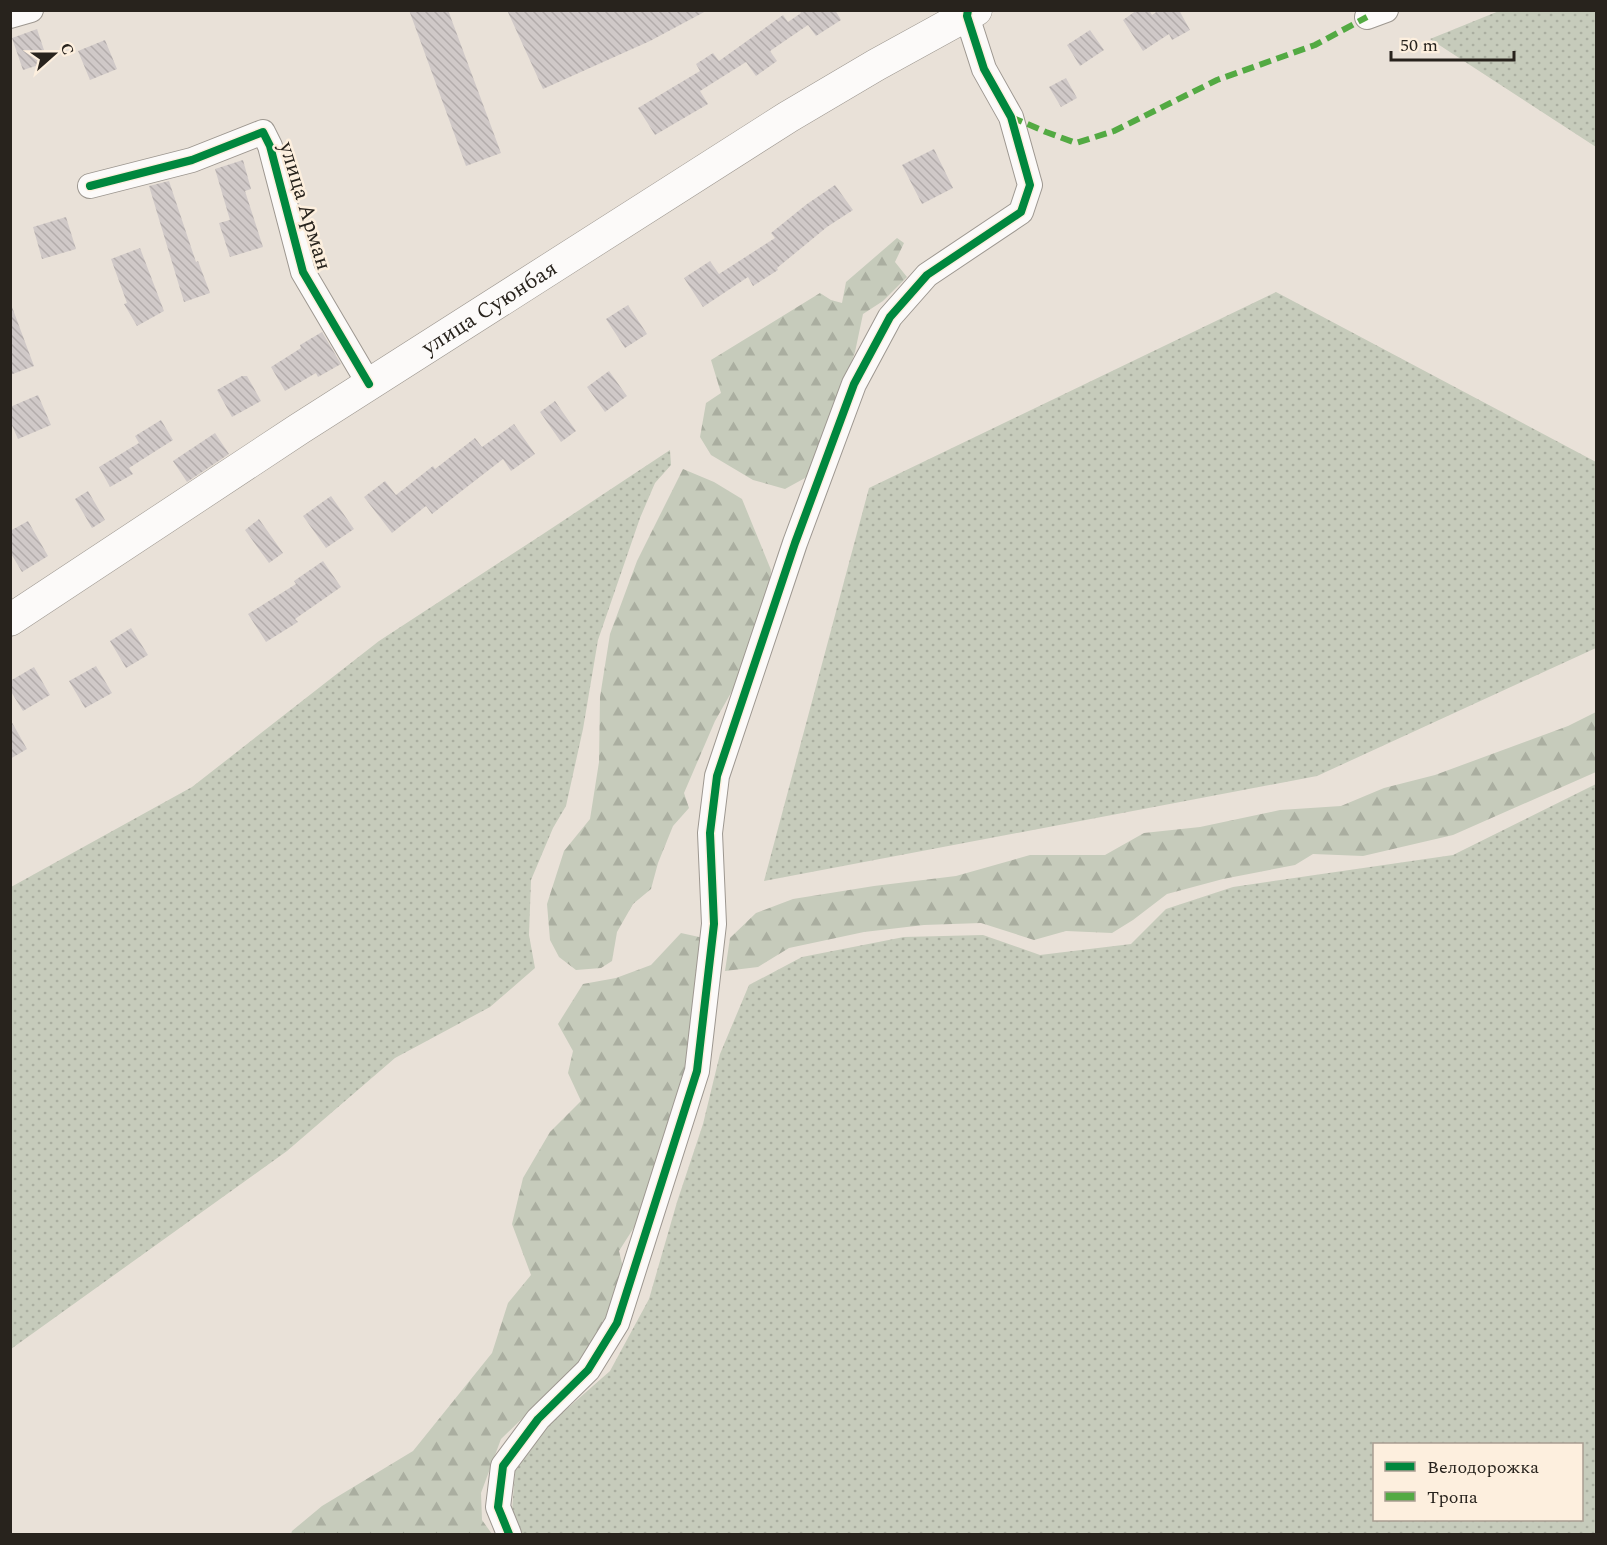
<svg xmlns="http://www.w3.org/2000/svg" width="1607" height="1545" viewBox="0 0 1607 1545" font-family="Spectral,serif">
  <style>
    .green { fill: url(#green-dots); fill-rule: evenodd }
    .forest { fill: url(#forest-firs) }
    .building { fill: url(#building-back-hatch) }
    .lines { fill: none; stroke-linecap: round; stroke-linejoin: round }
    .minor-casing { stroke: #9d9790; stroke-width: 26 }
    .major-casing { stroke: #9d9790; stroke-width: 33 }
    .minor { stroke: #fcfaf9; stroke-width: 24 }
    .major { stroke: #fcfaf9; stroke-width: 32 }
    .quiet { stroke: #53aa43; stroke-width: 6; stroke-dasharray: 12 6; stroke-linecap: butt }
    .cycleway-casing { stroke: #fdefde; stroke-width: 11 }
    .cycleway { stroke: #00873e; stroke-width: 8 }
    .labels { text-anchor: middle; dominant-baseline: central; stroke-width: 5; stroke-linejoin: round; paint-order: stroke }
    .street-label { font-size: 22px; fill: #28231d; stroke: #fdefde }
  </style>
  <defs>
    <pattern id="green-dots" width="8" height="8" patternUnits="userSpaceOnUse" patternTransform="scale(1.5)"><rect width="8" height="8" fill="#c6cbbb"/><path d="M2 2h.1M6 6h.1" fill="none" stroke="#aaaea0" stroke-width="1.8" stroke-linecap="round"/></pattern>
    <pattern id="forest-firs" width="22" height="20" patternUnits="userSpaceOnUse" patternTransform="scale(1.5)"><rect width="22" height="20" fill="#c6cbbb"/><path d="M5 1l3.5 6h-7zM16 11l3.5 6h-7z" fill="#aaaea0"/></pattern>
    <pattern id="building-back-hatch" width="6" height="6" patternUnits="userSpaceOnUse" patternTransform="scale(1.5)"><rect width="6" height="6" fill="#d0c9c8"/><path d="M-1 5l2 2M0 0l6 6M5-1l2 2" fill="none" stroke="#b3acab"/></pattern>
  </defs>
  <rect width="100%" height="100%" fill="#e9e1d8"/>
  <path class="green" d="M1499,11H1596V147L1430,39Z
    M1276,292L1596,462V648L1317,776L764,881L869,488Z
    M670,450L671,465L655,483L640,518L598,640L583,729L566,806L553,828L531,880L529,935L535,968L490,1007L395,1058L287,1151L11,1349V887L192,787L379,641L540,536Z
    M1596,784V1534H520L512,1511L515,1471L545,1428L610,1371L649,1299L677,1202L703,1124L720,1054L749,985L802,957L904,937L983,935L1040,955L1131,944L1166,909L1233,887L1453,855ZM1374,1444H1582V1520H1374Z"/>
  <path class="forest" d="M897,238L904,243L895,262L907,277L883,301L863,314L855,352L842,389L829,452L805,478L785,489L753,480L711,455L700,437L706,403L721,393L711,360L820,293L831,300L842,303L846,282Z
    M683,469L714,482L742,499L771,570L770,594L736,684L715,721L684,793L689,808L673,826L658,863L651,889L633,904L617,932L612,961L601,968L576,970L559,957L550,940L547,904L564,851L590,819L599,762L600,697L610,634L637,561Z
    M1596,712V772L1453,835L1363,856L1313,854L1295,865L1223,879L1167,894L1133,920L1112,933L1066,931L1034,940L981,923L924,925L864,932L789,948L758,967L725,971L730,938L756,913L793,899L874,886L956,876L1030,855H1105L1144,833L1200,827L1280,810L1341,806L1384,788L1435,775L1568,726Z
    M681,933L708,939L695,1045L640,1218L619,1251L628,1288L590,1353L501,1439L481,1493L482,1520L492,1534H291L292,1531L322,1506L413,1451L492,1353L508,1303L531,1275L512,1224L523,1178L550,1132L581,1101L568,1073L573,1051L558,1024L583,984L616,978L651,965Z"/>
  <path class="building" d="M409,10H448L501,153L466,166Z
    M507,10H708L650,41L543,89Z
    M799,10H835L841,20L816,36L808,25L770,51L777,61L756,76L746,62L700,91L708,104L655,135L638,108L700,71L696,64L713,53L719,61L783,15L788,22L801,13Z
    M1137,10H1149L1152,15L1159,10H1179L1190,30L1172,40L1169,34L1143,51L1123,20Z
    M37,29L48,62L23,70L12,38Z
    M1090,30L1104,50L1080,66L1067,45Z
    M105,40L117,69L90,80L78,51Z
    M1066,78L1077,98L1061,107L1049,87Z
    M934,149L953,188L922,204L902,165Z
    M243,160L251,189L245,191L263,247L230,257L219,223L230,220L215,169Z
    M169,181L196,262L198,261L210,293L184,302L149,186Z
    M835,185L853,210L827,227L777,268L778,270L753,286L748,277L703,307L684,278L710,261L719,274L775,238L771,233L807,204Z
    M66,217L76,249L42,259L33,227Z
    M140,248L164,311L137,326L124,304L127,303L111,259Z
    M628,305L647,334L625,348L606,319Z
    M12,307L34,366L10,375V308Z
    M322,332L341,364L318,377L316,373L285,391L271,367L301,348L300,345Z
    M609,371L627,396L605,412L587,387Z
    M242,376H247L261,401L232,417L217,390Z
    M38,395L51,425L18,439L10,421V407Z
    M555,401L576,431L561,442L540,412Z
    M161,420L173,440L129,468L133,474L110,487L99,467L139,443L135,436Z
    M514,424L535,454L511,471L503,459L432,514L426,506L392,533L364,497L385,481L396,495L433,466L435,469L475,438L482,447Z
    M215,433L229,454L187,482L173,461Z
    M88,491L105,520L92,528L75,499Z
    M331,496L354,529L326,548L303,516Z
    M259,519L283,553L269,563L245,530Z
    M28,521L48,556L22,572L10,552V531Z
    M323,561L341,587L295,619L298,622L266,642L248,614L296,584L294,581Z
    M131,628L148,655L126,668L110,641Z
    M96,666L112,693L85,708L69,681Z
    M34,667L50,695L23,711L10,690V681Z
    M10,719L27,749L10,759Z"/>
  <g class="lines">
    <g class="minor-casing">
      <path id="minor" d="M10,16L31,10
        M1367,17L1386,10
        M90,186L192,160L263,132L270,146L303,272L369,384
        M509,1534L498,1507L503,1466L538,1419L588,1370L617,1323L697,1071L714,924L710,833L717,776L795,543L854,384L890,317L927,275L1021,212L1030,185L1011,117L984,69L967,16L968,10"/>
    </g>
    <g class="major-casing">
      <g id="major">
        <path id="s1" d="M10,620L299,429L788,117L876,65L976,10"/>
      </g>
    </g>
    <use href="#minor" class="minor"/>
    <use href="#major" class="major"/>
    <path class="quiet" d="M1011,117L1046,132L1076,143L1114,131L1217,80L1315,45L1367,17"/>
    <g class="cycleway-casing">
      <path id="cycleway" d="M90,186L192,160L263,132L270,146L303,272L369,384
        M509,1534L498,1507L503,1466L538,1419L588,1370L617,1323L697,1071L714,924L710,833L717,776L795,543L854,384L890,317L927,275L1021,212L1030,185L1011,117L984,69L967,16L968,10"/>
    </g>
    <use href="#cycleway" class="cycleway"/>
  </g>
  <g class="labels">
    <g class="street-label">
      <text transform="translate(305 206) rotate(73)">улица Арман</text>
      <text stroke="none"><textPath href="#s1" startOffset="572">улица Суюнбая</textPath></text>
    </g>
  </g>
  <rect width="1607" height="1545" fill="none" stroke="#28231d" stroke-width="24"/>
  <rect x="1373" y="1443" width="210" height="78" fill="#fdefde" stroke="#a89d91" stroke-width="1.5"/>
  <rect x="1385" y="1462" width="30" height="9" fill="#00873e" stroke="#a89d91" stroke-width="1.5"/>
  <text x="1427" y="1473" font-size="18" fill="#28231d">Велодорожка</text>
  <rect x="1385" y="1492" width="30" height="9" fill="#53aa43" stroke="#a89d91" stroke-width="1.5"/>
  <text x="1427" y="1503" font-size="18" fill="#28231d">Тропа</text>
  <g transform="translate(54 54) rotate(69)" stroke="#fdefde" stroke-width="4.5" paint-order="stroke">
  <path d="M0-4.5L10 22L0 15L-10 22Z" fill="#28231d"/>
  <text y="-9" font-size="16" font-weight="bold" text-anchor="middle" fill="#28231d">С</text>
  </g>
  <path d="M1391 51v9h123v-9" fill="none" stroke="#28231d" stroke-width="3"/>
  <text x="1400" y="51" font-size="18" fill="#28231d" stroke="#fdefde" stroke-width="4.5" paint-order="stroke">50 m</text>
</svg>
